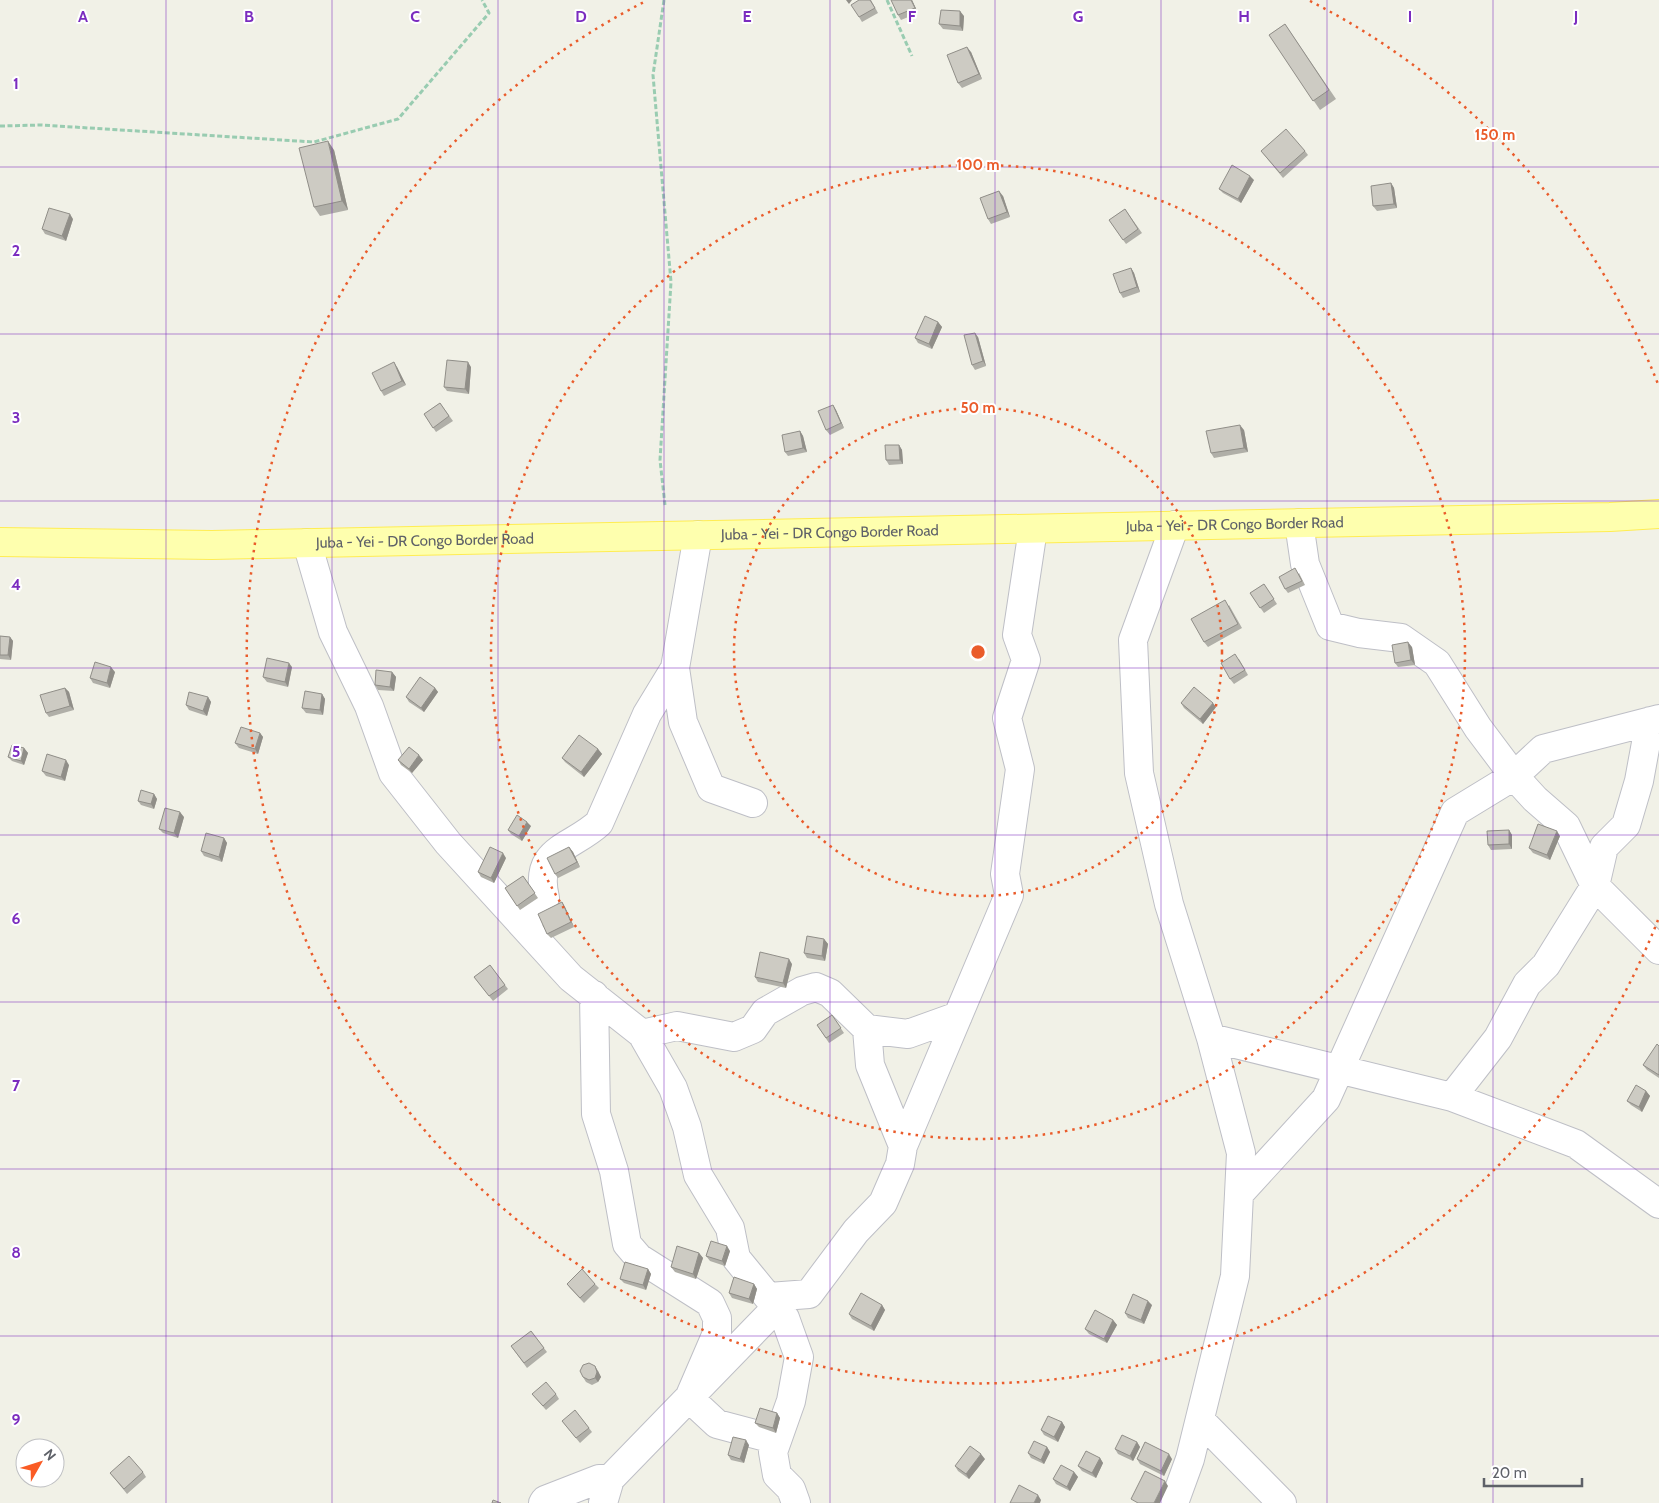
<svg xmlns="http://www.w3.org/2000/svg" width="1659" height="1503" viewBox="0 0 1659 1503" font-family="Cabin,sans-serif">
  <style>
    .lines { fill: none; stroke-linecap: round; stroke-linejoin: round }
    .minor-casing { stroke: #bebfc6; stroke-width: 30 }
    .primary-casing { stroke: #ffed52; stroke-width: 30 }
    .path { stroke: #99ccb1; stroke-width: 3; stroke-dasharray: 5 2.5; stroke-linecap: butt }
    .minor { stroke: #fff; stroke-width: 28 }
    .primary { stroke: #feffae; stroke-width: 28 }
    .wall { fill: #b0afa8 }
    .shaded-wall { fill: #908e88 }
    .building { fill: #cdcbc3; stroke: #908e88 }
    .grid { fill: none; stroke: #7b2cbf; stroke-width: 1; stroke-opacity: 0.55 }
    .ring { fill: none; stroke: #ea5c2b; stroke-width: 2.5; stroke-dasharray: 2.5 5 }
    .labels { text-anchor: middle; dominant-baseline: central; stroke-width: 4; stroke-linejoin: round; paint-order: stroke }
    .street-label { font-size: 15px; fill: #5e6168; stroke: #fff }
    .grid-label { font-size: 16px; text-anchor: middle; font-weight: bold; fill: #7b2cbf; stroke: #fff; stroke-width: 4; stroke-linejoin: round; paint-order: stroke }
    .centre { fill: #ea5c2b; stroke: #fff; stroke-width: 2.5 }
    .ring-label { font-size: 15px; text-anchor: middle; font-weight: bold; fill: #ea5c2b; stroke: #fff; stroke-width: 4; stroke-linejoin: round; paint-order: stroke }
  </style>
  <rect width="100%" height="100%" fill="#f1f1e7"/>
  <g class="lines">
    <g class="minor-casing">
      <path id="minor" d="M1299,523L1305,564L1330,626L1359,633L1401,638L1437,663L1478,728L1514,776L1535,799L1566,826L1595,886L1659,950
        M307,543L333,632L369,706L393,773L448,843L571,978L642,1034L673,1088L687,1127L698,1175L730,1228L736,1258L785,1318L799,1357L791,1401L773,1452L777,1475L791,1489L796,1503
        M675,668L683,722L711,788L753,803
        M525,926L545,898C533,848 571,849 599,823L647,714L675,668L698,535
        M594,995L596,1114L614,1171L627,1244L639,1258L710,1303L717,1318V1333L689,1398L717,1424L777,1440
        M867,1029L870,1065L903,1146
        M642,1034L677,1026L734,1037L753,1029L765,1012L802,991L816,987L830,993L867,1029L908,1034L958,1016
        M1211,1038L1452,1097L1576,1144L1659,1204
        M1452,1097L1498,1038L1527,984L1546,965L1595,886L1604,847L1626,825L1639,781L1650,721
        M1239,1194L1326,1099L1455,812L1514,776L1543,749L1659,719
        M769,1297L809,1294L856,1231L883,1203L900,1164L903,1146L1009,895L1005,874L1020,769L1007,718L1026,660L1017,635L1033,529
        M1200,1420L1282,1503
        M543,1503L545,1500L599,1479H610
        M603,1503L610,1479L777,1307
        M1174,1503L1190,1459L1235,1276L1241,1153L1211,1038L1169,904L1139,773L1133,640L1175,525"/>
    </g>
    <g class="primary-casing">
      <g id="primary">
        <path id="s1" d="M0,542L212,545L1610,517L1659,514"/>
      </g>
    </g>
    <path class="path" d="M664,0L653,75L671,282L660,460L665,505
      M887,0L912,56
      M0,126L41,125L314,142L398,119L489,13L482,0"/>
    <use href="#minor" class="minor"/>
    <use href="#primary" class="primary"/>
  </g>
  <path class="wall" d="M859,0H871L878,13L862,22L859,17Z
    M912,0L918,13L901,20L898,15Z
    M964,16L963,31L943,29L939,24Z
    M1285,24L1336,99L1320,110L1269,35Z
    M971,52L982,79L962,88L958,83Z
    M334,150L348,210L320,216L314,207Z
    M1261,151H1305L1308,155L1283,178Z
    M1254,180L1241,203L1223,193L1219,189Z
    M1391,183L1394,188L1397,208L1377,211L1373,206Z
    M1003,196L1010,217L991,224L988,219Z
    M1125,209L1142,233L1126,244L1109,220Z
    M73,219L66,241L45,234L42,229Z
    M1131,268L1134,273L1140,292L1123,298L1120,293Z
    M938,322L942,327L932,349L918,343L915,338Z
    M978,337L986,366L975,370L972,365Z
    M397,367L406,385L384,396L381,391Z
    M471,367L469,394L447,391L444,387Z
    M440,403L453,421L436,432L424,414Z
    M833,405L836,410L844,428L830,435L826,430Z
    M1244,430L1248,452L1214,458L1211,453Z
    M800,431L803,436L807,452L788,456L785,452Z
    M899,445L902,450L903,464L889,465L886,460Z
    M1299,573L1305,585L1288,593L1285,589Z
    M1264,584L1277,604L1264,613L1250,593Z
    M1229,605L1242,628L1208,647L1204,642Z
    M0,636L10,637L13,641L11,660L0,659Z
    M1412,647L1415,665L1398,667L1395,663Z
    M1239,659L1248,675L1234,684L1230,679Z
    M292,667L288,687L267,682L263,677Z
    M115,672L110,688L93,683L90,678Z
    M392,672L396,677L394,691L378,690L375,685Z
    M65,688L69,692L74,710L49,717L46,713Z
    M435,688L438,692L424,712L409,702L406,697Z
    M322,694L325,699L323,715L306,713L302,708Z
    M208,697L211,702L207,716L189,710L186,705Z
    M1181,703L1216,707L1203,724L1184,708Z
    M260,733L263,737L258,754L239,748L235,743Z
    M24,748L28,753L24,765L12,761L8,757Z
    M598,749L602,754L584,777L565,762L562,758Z
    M398,760H423L412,773L401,765Z
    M69,765L65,781L46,776L42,771Z
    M154,794L157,799L154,809L141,805L138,801Z
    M184,817L178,838L163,833L159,829Z
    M531,826L522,841L511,834L508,830Z
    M1509,830L1512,835V849L1491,850L1488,845Z
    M1560,836L1550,860L1533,853L1529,848Z
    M224,838L227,843L222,862L204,856L201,851Z
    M569,847L573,852L580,867L558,878L555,874Z
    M506,858L494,883L481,877L478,872Z
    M523,876L538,898L520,910L505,888Z
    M562,902L565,907L574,927L551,938L547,934Z
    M824,939L828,944L825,961L807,958L804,953Z
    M792,964L786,988L758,982L755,977Z
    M490,965L508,989L493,1001L474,977Z
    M832,1015L844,1033L829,1043L817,1025Z
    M1659,1046V1078L1647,1070L1643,1065Z
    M1646,1091L1650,1096L1642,1112L1631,1105L1627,1101Z
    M730,1251L725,1266L710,1261L706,1256Z
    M699,1253L703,1258L696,1279L675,1272L671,1267Z
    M648,1269L651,1274L646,1290L624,1283L620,1279Z
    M567,1284H595L599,1288L584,1303L570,1288Z
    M754,1284L757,1289L753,1304L732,1298L729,1293Z
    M882,1305L885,1310L874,1331L852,1319L849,1314Z
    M1152,1305L1144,1324L1128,1318L1125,1313Z
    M1113,1320L1117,1325L1107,1343L1089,1334L1085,1329Z
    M531,1331L547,1352L527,1368L511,1346Z
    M598,1371L601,1377L598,1382L592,1385L586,1382L583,1377Z
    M532,1394H556L559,1399L546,1410Z
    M777,1413L780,1418L776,1433L759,1427L755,1423Z
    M562,1421L589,1428L592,1432L580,1443Z
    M1062,1422L1065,1427L1058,1442L1044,1435L1041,1430Z
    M1137,1442L1140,1447L1133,1461L1118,1454L1115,1449Z
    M749,1445L744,1463L731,1460L728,1455Z
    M1047,1447L1050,1452L1044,1464L1031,1458L1028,1453Z
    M1100,1458L1103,1463L1096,1478L1082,1471L1078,1466Z
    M985,1459L969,1479L958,1471L955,1466Z
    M1137,1459H1172L1164,1476L1140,1464Z
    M143,1472L146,1477L127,1494L110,1473Z
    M1074,1472L1078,1477L1070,1491L1056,1484L1053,1479Z"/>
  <path class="shaded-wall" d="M846,0H852L849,4Z
    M911,0H912L918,13L915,8Z
    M960,11L964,16L963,31L960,26Z
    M967,47L971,52L982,79L979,74Z
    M328,141L334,150L348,210L342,201Z
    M1250,176L1254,180L1241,203L1238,199Z
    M1391,183L1394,188L1397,208L1394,204Z
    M999,191L1003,196L1010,217L1007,212Z
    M70,214L73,219L66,241L62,236Z
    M1131,268L1134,273L1140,292L1137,287Z
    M938,322L942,327L932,349L929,344Z
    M975,333L978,337L986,366L983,361Z
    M394,362L397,367L406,385L402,381Z
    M468,362L471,367L469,394L465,389Z
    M833,405L836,410L844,428L841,423Z
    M1240,425L1244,430L1248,452L1244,448Z
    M800,431L803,436L807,452L803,448Z
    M899,445L902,450L903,464L900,460Z
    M10,637L13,641L11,660L8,655Z
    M1408,642L1412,647L1415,665L1411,660Z
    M289,663L292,667L288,687L285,682Z
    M111,667L115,672L110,688L107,683Z
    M392,672L396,677L394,691L390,687Z
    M65,688L69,692L74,710L70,706Z
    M435,688L438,692L424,712L421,708Z
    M322,694L325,699L323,715L320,710Z
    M208,697L211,702L207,716L203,711Z
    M1213,703L1216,707L1203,724L1200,719Z
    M260,733L263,737L258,754L255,749Z
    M24,748L28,753L24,765L21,761Z
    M598,749L602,754L584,777L581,772Z
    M419,755L423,760L412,773L409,769Z
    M66,760L69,765L65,781L61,777Z
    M154,794L157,799L154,809L151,804Z
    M180,812L184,817L178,838L174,833Z
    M527,822L531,826L522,841L519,836Z
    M1509,830L1512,835V849L1509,844Z
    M1557,831L1560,836L1550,860L1547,855Z
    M224,838L227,843L222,862L219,857Z
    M569,847L573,852L580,867L577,862Z
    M503,853L506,858L494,883L491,878Z
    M562,902L565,907L574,927L571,922Z
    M824,939L828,944L825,961L822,956Z
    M789,959L792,964L786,988L783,983Z
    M1646,1091L1650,1096L1642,1112L1639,1107Z
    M727,1246L730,1251L725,1266L722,1261Z
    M699,1253L703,1258L696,1279L693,1274Z
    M648,1269L651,1274L646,1290L643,1285Z
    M754,1284L757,1289L753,1304L749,1299Z
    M1148,1301L1152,1305L1144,1324L1141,1320Z
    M882,1305L885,1310L874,1331L871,1326Z
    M1113,1320L1117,1325L1107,1343L1104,1339Z
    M595,1366L598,1371L601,1377L598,1382L595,1378Z
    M777,1413L780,1418L776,1433L773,1428Z
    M1062,1422L1065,1427L1058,1442L1054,1437Z
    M746,1440L749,1445L744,1463L740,1459Z
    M1137,1442L1140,1447L1133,1461L1130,1456Z
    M1047,1447L1050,1452L1044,1464L1041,1460Z
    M981,1454L985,1459L969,1479L966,1474Z
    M1169,1454L1172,1459L1164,1476L1161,1471Z
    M1100,1458L1103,1463L1096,1478L1092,1473Z
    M1074,1472L1078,1477L1070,1491L1067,1487Z
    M1165,1481L1168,1486L1160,1503H1154Z
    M1038,1495L1041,1500L1040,1503H1034Z"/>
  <path class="building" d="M859,0H870L875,8L859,17L851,5Z
    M891,0H911L915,8L898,15Z
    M941,10L960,11V26L939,24Z
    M1285,24L1329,90L1313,101L1269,35Z
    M967,47L979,74L958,83L947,55Z
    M1286,129L1305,151L1280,173L1261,151Z
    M328,141L342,201L314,207L299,148Z
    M1232,165L1250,176L1238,199L1219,189Z
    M1391,183L1394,204L1373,206L1371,186Z
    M999,191L1007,212L988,219L980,198Z
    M49,208L70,214L62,236L42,229Z
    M1125,209L1138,229L1123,240L1109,220Z
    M1131,268L1137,287L1120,293L1113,274Z
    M925,316L938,322L929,344L915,338Z
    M975,333L983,361L972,365L964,335Z
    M447,360L468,362L465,389L444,387Z
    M394,362L402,381L381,391L372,373Z
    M440,403L449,416L433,428L424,414Z
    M833,405L841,423L826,430L818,411Z
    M1240,425L1244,448L1211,453L1206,431Z
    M800,431L803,448L785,452L782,435Z
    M885,445H899L900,460H886Z
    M1295,568L1302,581L1285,589L1279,577Z
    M1264,584L1274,599L1260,608L1250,593Z
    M1225,600L1238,624L1204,642L1191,619Z
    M0,636L10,637L8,655H0Z
    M1408,642L1411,660L1395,663L1392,645Z
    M1235,654L1245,670L1230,679L1221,663Z
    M267,658L289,663L285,682L263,677Z
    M95,662L111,667L107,683L90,678Z
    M376,670L392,672L390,687L375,685Z
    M420,677L435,688L421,708L406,697Z
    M1194,687L1213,703L1200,719L1181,703Z
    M65,688L70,706L46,713L40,695Z
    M305,691L322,694L320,710L302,708Z
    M189,692L208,697L203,711L186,705Z
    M241,727L260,733L255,749L235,743Z
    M579,735L598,749L581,772L562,758Z
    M12,745L24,748L21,761L8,757Z
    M409,747L419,755L409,769L398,760Z
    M47,754L66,760L61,777L42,771Z
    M141,790L154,794L151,804L138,801Z
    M165,808L180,812L174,833L159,829Z
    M517,815L527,822L519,836L508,830Z
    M1538,824L1557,831L1547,855L1529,848Z
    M1509,830V844L1488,845L1487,831Z
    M206,833L224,838L219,857L201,851Z
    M490,847L503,853L491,878L478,872Z
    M569,847L577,862L555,874L547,858Z
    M523,876L535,893L517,906L505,888Z
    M562,902L571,922L547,934L538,914Z
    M807,936L824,939L822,956L804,953Z
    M760,952L789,959L783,983L755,977Z
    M490,965L505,985L489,996L474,977Z
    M832,1015L841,1028L826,1038L817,1025Z
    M1657,1044L1659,1046V1075L1643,1065Z
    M1636,1085L1646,1091L1639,1107L1627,1101Z
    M711,1241L727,1246L722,1261L706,1256Z
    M677,1246L699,1253L693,1274L671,1267Z
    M625,1262L648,1269L643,1285L620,1279Z
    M582,1269L595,1284L580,1298L567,1284Z
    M734,1277L754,1284L749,1299L729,1293Z
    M861,1293L882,1305L871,1326L849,1314Z
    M1133,1294L1148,1301L1141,1320L1125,1313Z
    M1095,1310L1113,1320L1104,1339L1085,1329Z
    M531,1331L544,1348L524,1363L511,1346Z
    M589,1363L595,1366L597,1372L595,1378L589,1380L583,1377L580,1371L583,1365Z
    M546,1382L556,1394L543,1406L532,1394Z
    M760,1408L777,1413L773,1428L755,1423Z
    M575,1410L589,1428L576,1438L562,1421Z
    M1048,1416L1062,1422L1054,1437L1041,1430Z
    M1122,1435L1137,1442L1130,1456L1115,1449Z
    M733,1437L746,1440L740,1459L728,1455Z
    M1034,1441L1047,1447L1041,1460L1028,1453Z
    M1145,1442L1169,1454L1161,1471L1137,1459Z
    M970,1446L981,1454L966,1474L955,1466Z
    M1086,1451L1100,1458L1092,1473L1078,1466Z
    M129,1456L143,1472L124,1489L110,1473Z
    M1061,1465L1074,1472L1067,1487L1053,1479Z
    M1145,1471L1165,1481L1154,1503H1138L1131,1499Z
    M1019,1485L1038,1495L1034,1503H1010Z
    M493,1500L501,1503H492Z"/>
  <path class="grid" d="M166,0V1503M332,0V1503M498,0V1503M664,0V1503M830,0V1503M995,0V1503M1161,0V1503M1327,0V1503M1493,0V1503M0,167H1659M0,334H1659M0,501H1659M0,668H1659M0,835H1659M0,1002H1659M0,1169H1659M0,1336H1659"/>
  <g class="ring">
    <circle cx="978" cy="652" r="244"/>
    <circle cx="978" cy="652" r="487"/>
    <path d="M1658 920A731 731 0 1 1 646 1M1310 1A731 731 0 0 1 1658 384"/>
  </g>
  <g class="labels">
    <g class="street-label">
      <text stroke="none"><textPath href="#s1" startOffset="1235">Juba - Yei - DR Congo Border Road</textPath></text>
      <text stroke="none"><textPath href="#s1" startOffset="830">Juba - Yei - DR Congo Border Road</textPath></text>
      <text stroke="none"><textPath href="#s1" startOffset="425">Juba - Yei - DR Congo Border Road</textPath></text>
    </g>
  </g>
  <g class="grid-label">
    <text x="83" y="22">A</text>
    <text x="249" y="22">B</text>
    <text x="415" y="22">C</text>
    <text x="581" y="22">D</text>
    <text x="747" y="22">E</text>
    <text x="912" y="22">F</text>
    <text x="1078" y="22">G</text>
    <text x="1244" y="22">H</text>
    <text x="1410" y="22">I</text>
    <text x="1576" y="22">J</text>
    <text x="16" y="89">1</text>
    <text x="16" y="256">2</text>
    <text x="16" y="423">3</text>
    <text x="16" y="590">4</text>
    <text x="16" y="757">5</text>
    <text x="16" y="924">6</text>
    <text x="16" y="1091">7</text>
    <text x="16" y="1258">8</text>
    <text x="16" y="1425">9</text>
  </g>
  <circle cx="978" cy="652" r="8" class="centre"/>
  <g class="ring-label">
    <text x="1495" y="140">150 m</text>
    <text x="978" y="170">100 m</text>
    <text x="978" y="413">50 m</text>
  </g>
  <g transform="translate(40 1463) rotate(51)"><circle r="24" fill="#ffffff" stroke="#bfc0c3"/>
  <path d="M0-4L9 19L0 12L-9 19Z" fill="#fa5b24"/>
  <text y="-8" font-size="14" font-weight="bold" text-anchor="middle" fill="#5e6168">N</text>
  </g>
  <path d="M1484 1478v8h98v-8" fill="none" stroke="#5e6168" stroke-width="2.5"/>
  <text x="1492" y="1478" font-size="15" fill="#5e6168" stroke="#ffffff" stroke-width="4" paint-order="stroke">20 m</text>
</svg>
